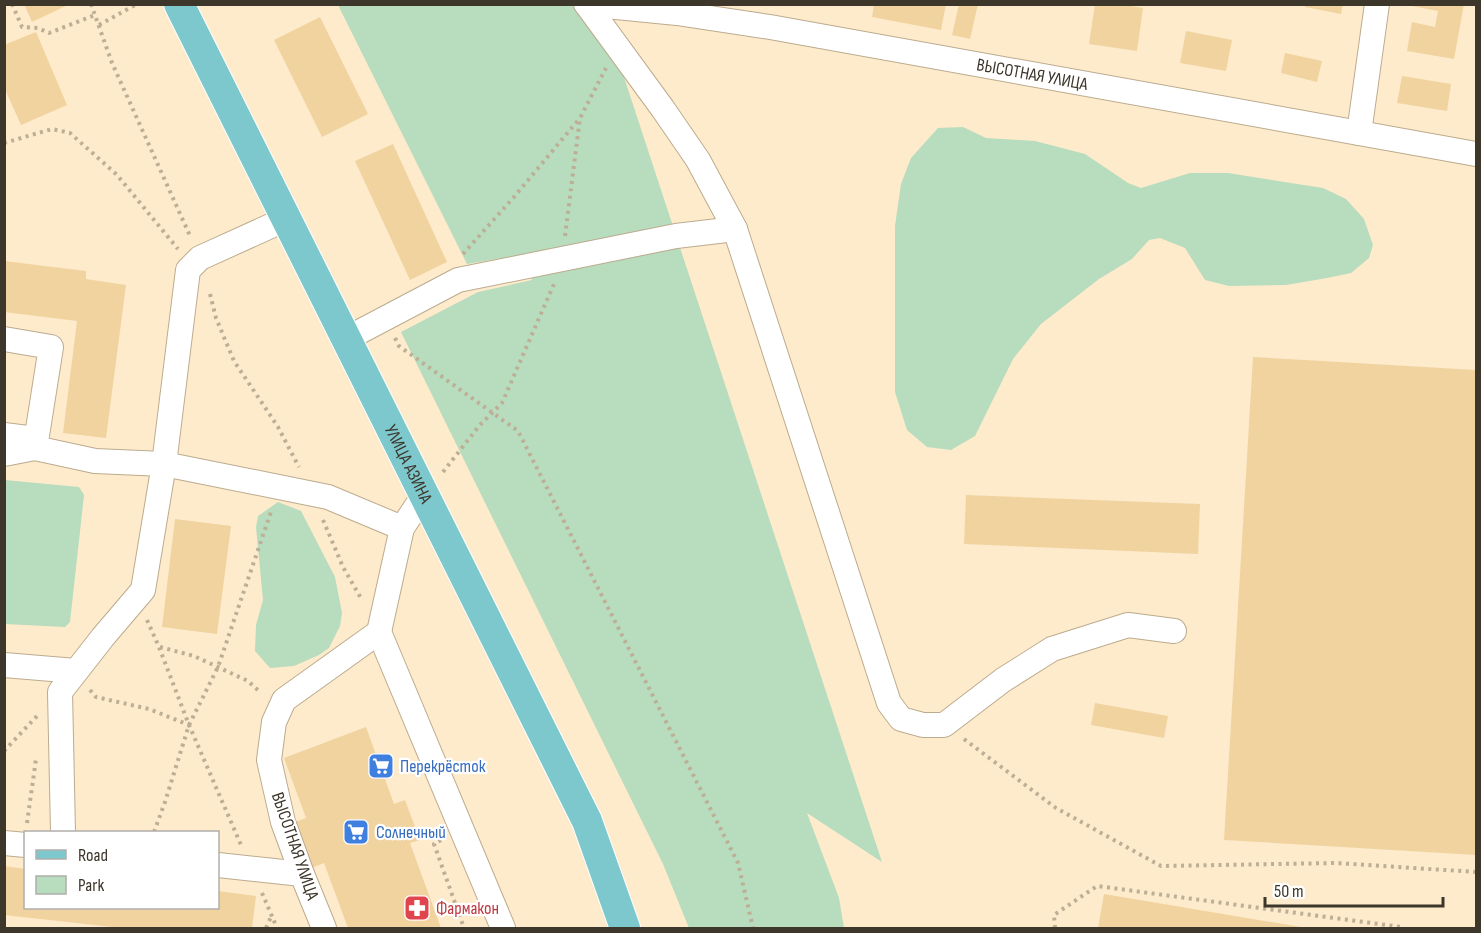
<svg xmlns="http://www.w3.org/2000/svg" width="1481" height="933" viewBox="0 0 1481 933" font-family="'Sofia Sans Condensed',sans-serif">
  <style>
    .green { fill: #b7dcbe }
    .building { fill: #f1d3a0 }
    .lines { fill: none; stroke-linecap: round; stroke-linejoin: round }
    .minor-casing { stroke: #bcab8e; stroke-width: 26 }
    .major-casing { stroke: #fff; stroke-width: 32 }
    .path { stroke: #bdaf96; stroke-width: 4; stroke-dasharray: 3 4.5; stroke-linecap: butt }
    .minor { stroke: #fff; stroke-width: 24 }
    .major { stroke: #7dc8cd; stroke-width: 30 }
    .labels { text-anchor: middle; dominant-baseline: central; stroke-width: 4.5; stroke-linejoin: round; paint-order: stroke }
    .street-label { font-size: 18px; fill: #3d362a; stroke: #fff }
    .shop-label { font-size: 18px; fill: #366cbe; stroke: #fff; text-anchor: start }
    .health-label { font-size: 18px; fill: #be3a42; stroke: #fff; text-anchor: start }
  </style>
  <rect width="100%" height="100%" fill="#fdebcc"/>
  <path class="green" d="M338,5H588L618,59L882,862L807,813L839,898L844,928H689L663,864L401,332L478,292L532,280L521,255L467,264Z
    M963,127L986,138L1035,141L1085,154L1128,183L1141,188L1190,173H1228L1323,188L1346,199L1364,219L1373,245L1369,258L1351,273L1327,278L1286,285L1229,286L1205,280L1185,248L1160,238L1149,240L1132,259L1099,279L1041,324L1013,359L975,436L951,450L927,447L907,430L895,392V226L901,184L911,158L938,128Z
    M5,480L79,487L84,495L70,622L65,627L5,624Z
    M278,502L301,511L335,577L342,613L340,626L329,648L319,655L294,666L270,668L255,651L256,625L263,600L256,527L258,516Z"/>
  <path class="building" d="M24,4H70L32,22Z
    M874,4H946L941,30L872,17Z
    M959,4H978L970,39L952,35Z
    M1095,4H1119L1143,8L1137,51L1089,44Z
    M1305,4H1343L1341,14L1305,7Z
    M1412,4H1464L1454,59L1407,51L1412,22L1435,27L1438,11L1412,6Z
    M320,17L368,114L322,137L274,40Z
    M1186,31L1232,40L1226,71L1180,63Z
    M36,32L67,105L21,125L4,87V45Z
    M1285,53L1322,61L1317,82L1281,73Z
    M1402,76L1451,84L1447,111L1397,103Z
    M393,144L447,262L410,280L355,161Z
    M4,261L86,271V279L126,285L106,438L63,433L77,321L4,312Z
    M1253,357L1476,370V855L1224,840Z
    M966,495L1200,504L1198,554L964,544Z
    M175,519L231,526L217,634L162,627Z
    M1095,703L1168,716L1164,738L1091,725Z
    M366,727L394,804L405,800L420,840L410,843L441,928H348L324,863L309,869L292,823L306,818L284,758Z
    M4,866L26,869V908H218V891L256,896L252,928H121L4,915Z
    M1104,894L1301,927L1300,928H1098Z"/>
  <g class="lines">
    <g class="minor-casing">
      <g id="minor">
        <path id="s1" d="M586,4L677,13L770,27L1476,154"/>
        <path d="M587,5L663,109L698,160L735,229L889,703L901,719L923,725H944L1003,680L1052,649L1128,625L1174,631"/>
        <path d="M1359,133L1377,4"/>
        <path d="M4,339L51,347L35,448L95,461L164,464L328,497L402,528"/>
        <path d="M346,339L458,280L676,236L735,229"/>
        <path d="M4,435L36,439"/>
        <path d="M4,454L35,448"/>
        <path d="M379,632L503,928"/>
        <path d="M4,665L76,671"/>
        <path d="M63,832L60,692L103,637L143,590L164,464L188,270L200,258L286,219"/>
        <path d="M4,843L26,845"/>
        <path d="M218,865L302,874"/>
        <path d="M324,928L302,874L283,822L269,760L274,722L284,700L379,632L402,528L424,495"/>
      </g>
    </g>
    <g class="major-casing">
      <g id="major">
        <path id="s2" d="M179,4L587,821L625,928"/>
      </g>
    </g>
    <path class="path" d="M12,4L22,27L38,28L49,33L95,15
      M91,4L112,63L191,238
      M99,25L137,4
      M4,143L52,129L70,133L117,175L178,249
      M565,236L580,118L606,68
      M463,254L514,197L580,118
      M210,294L216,318L234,361L278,427L299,467
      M395,338L399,346L518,431L738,863L753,928
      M443,472L479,426L502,403L554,284
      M323,520L343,567L362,600
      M147,620L159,647L189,725L241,845
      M160,647L194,656L248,681L261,693
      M90,690L96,697L149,709L189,725
      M964,739L1056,808L1161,866L1336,863L1476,872
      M4,751L37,716
      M27,823L36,759
      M154,832L165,802L189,725L218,667L272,509
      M441,840L434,844L464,928
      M262,893L277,928
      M266,928L271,917
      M1055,928L1054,915L1097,886L1401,927L1402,928"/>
    <use href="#minor" class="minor"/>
    <use href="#major" class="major"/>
  </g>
  <defs>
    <g id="supermarket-square" transform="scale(1.35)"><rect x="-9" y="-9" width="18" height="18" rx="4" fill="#3f7fe0" stroke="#fff"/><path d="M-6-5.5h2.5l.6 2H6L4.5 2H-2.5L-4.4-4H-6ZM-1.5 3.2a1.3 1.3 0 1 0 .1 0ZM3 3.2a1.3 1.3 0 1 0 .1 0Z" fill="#fff"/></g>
    <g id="pharmacy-square" transform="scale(1.35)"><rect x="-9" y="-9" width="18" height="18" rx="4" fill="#e0444e" stroke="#fff"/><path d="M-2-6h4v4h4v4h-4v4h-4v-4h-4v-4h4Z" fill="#fff"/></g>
  </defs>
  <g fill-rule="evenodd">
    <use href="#supermarket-square" x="381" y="766"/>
    <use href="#supermarket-square" x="356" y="832"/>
    <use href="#pharmacy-square" x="417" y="908"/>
  </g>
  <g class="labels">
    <g class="street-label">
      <text stroke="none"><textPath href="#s1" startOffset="452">ВЫСОТНАЯ УЛИЦА</textPath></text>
      <text stroke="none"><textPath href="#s2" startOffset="514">УЛИЦА АЗИНА</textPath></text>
      <text transform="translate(295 846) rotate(71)">ВЫСОТНАЯ УЛИЦА</text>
    </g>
    <g class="shop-label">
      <text x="400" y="766">Перекрёсток</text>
      <text x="376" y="832">Солнечный</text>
    </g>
    <g class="health-label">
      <text x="436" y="908">Фармакон</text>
    </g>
  </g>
  <rect width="1481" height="933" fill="none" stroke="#3d362a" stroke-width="12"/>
  <rect x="24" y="831" width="195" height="78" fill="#ffffff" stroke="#b1afaa" stroke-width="1.5"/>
  <rect x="36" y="850" width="30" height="9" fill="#7dc8cd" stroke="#b1afaa" stroke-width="1.5"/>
  <text x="78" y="861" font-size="18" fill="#3d362a">Road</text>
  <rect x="36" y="876" width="30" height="18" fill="#b7dcbe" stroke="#b1afaa" stroke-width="1.5"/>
  <text x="78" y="891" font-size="18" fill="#3d362a">Park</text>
  <path d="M1265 897v9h178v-9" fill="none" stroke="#3d362a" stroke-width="3"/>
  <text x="1274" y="897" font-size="18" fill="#3d362a" stroke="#ffffff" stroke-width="4.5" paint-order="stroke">50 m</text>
</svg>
